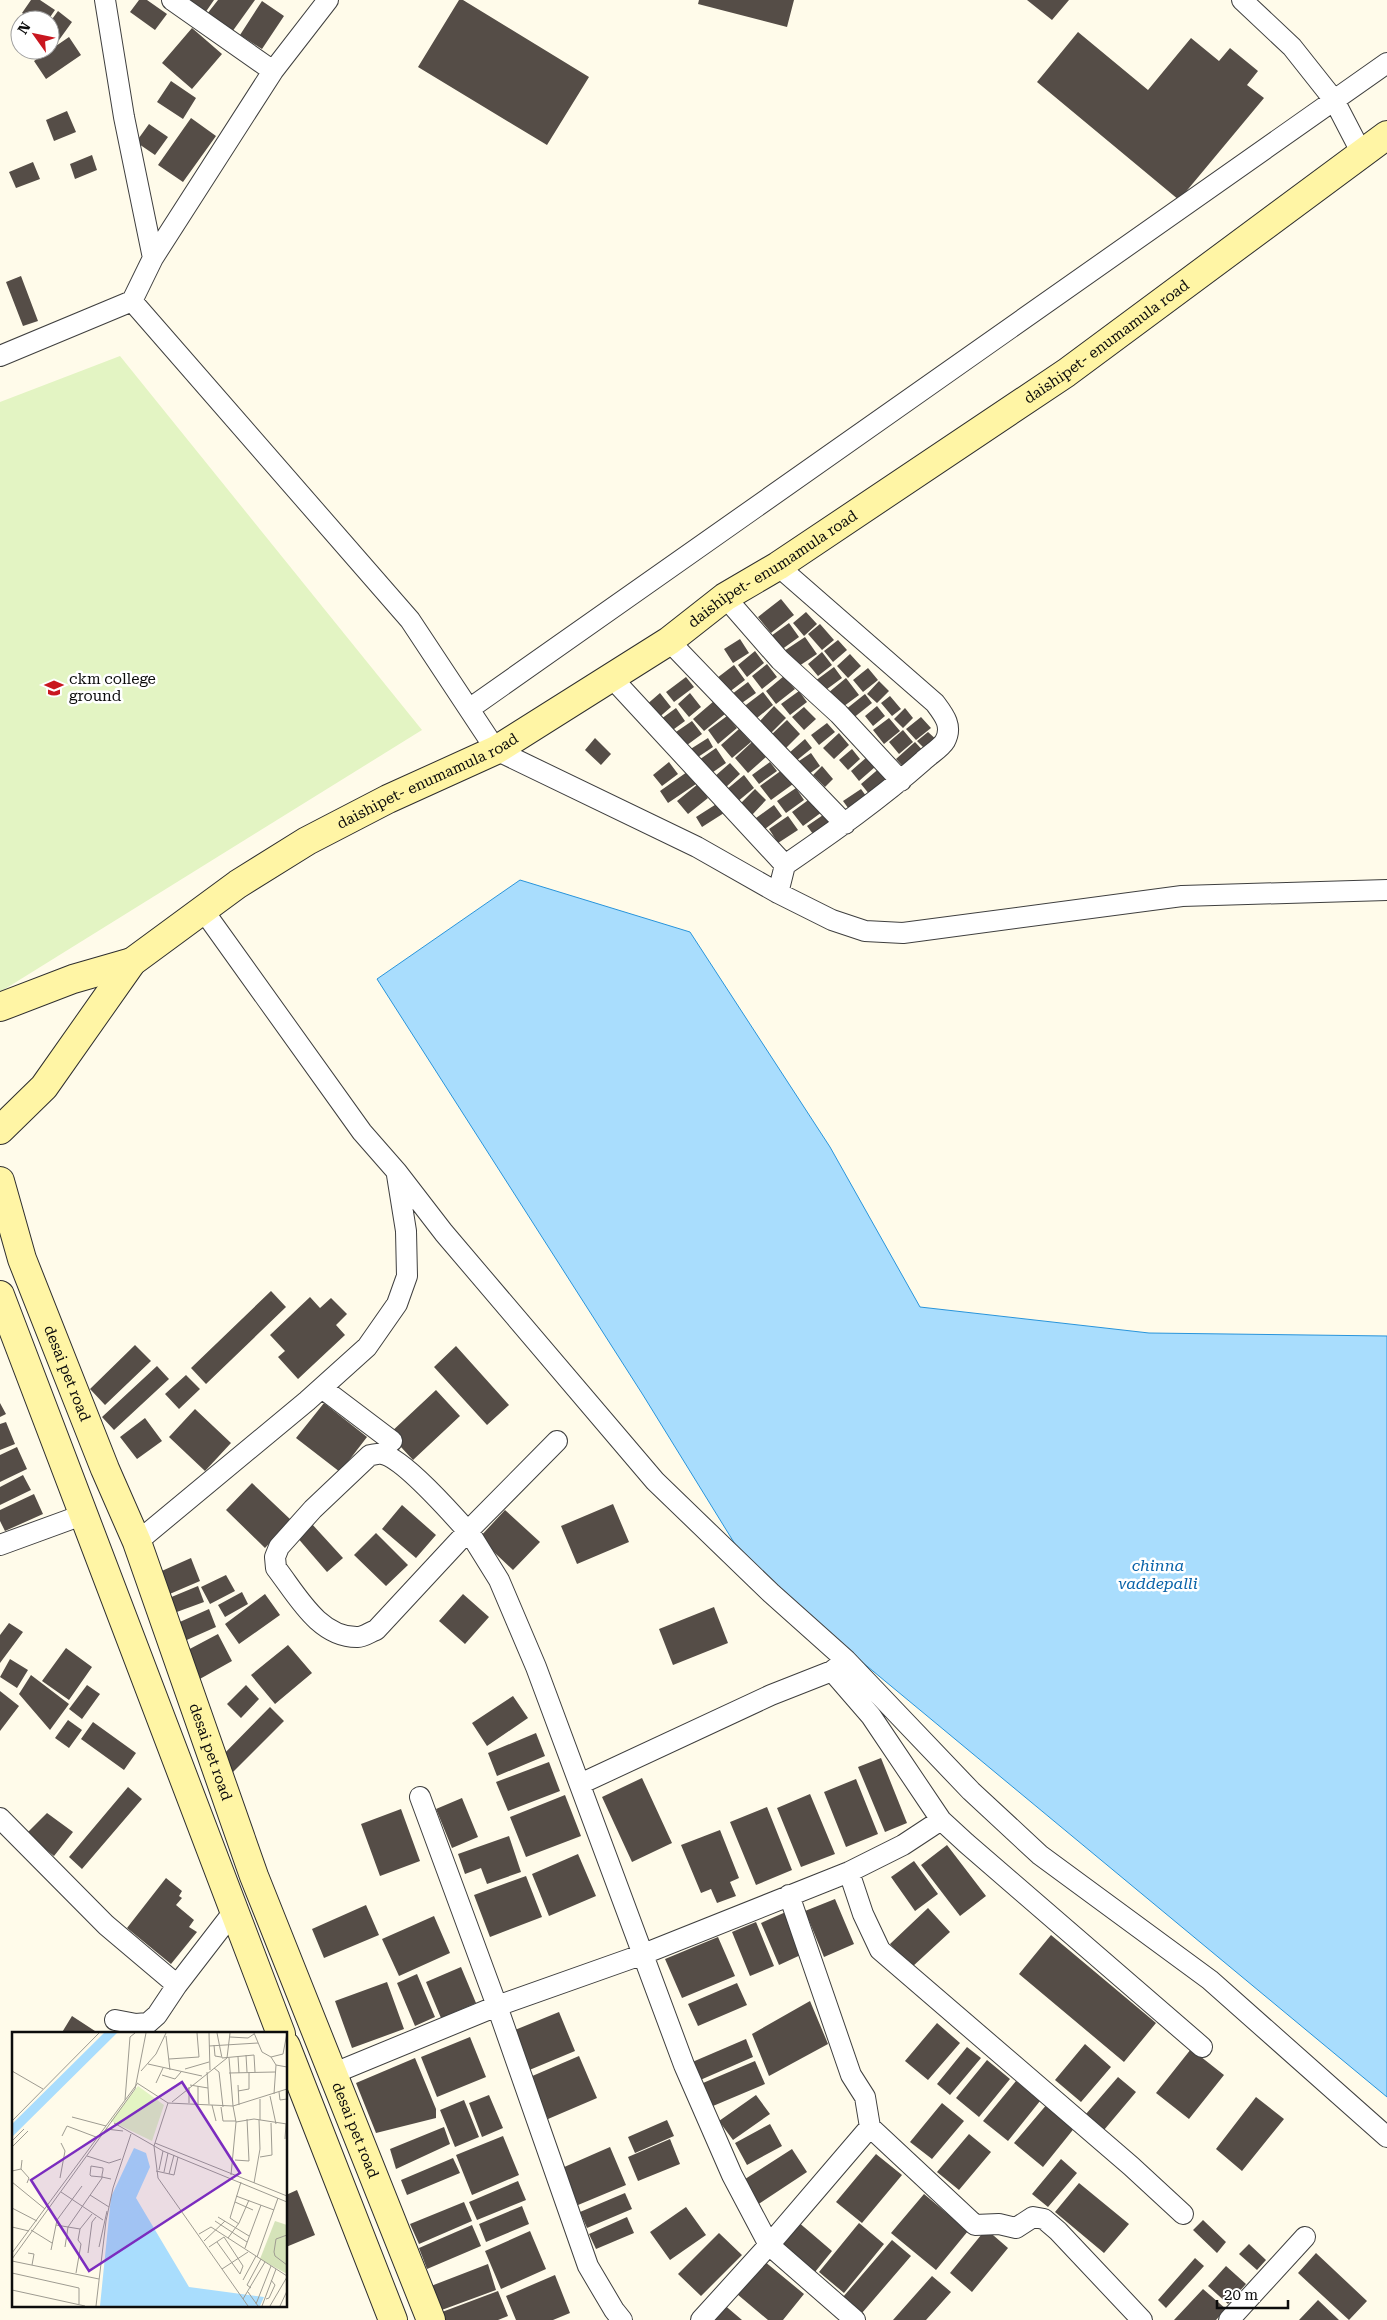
<svg xmlns="http://www.w3.org/2000/svg" width="1387" height="2320" viewBox="0 0 1387 2320" font-family="'Roboto Serif',serif">
  <style>
    .pitch { fill: #e3f4c3 }
    .water { fill: #a9ddfd; stroke: #2894db }
    .building { fill: #554d47 }
    .lines { fill: none; stroke-linecap: round; stroke-linejoin: round }
    .street-casing { stroke: #3f3f3f; stroke-width: 22 }
    .secondary-casing { stroke: #2e2e2e; stroke-width: 30 }
    .street { stroke: #fff; stroke-width: 20 }
    .secondary { stroke: #fff5a5; stroke-width: 28 }
    .labels { text-anchor: middle; dominant-baseline: central; stroke-width: 5; stroke-linejoin: round; paint-order: stroke }
    .street-label { font-size: 15px; fill: #0c0c0c; stroke: #fff }
    .poi-label { font-size: 15px; fill: #0c0c0c; stroke: #fff; text-anchor: start }
    .water-label { font-size: 16px; font-style: italic; fill: #0963a9; stroke: #fff }
    .inset-road { fill: none; stroke: #9e9b91; stroke-width: 1 }
    .view { fill: #7b2cbf; fill-opacity: 0.15; stroke: #7b2cbf; stroke-width: 2.5 }
    .inset-edge { fill: none; stroke: #0c0c0c; stroke-width: 2.5 }
  </style>
  <rect width="100%" height="100%" fill="#fffbea"/>
  <path class="pitch" d="M120,356L422,730L0,992V402Z"/>
  <path class="water" d="M520,880L690,932L830,1147L920,1307L1149,1333L1387,1336V2097L751,1570L643,1395L377,979Z"/>
  <path class="building" d="M31,0H40L55,10L48,20H32L22,13Z
    M139,0H147L167,14L155,30L130,12Z
    M188,0H214L205,13Z
    M218,0H255L232,32L207,14Z
    M459,0H463L589,77L547,145L418,67Z
    M699,0H794L787,27L698,4Z
    M1027,0H1069L1052,20Z
    M262,1L284,16L262,49L240,35Z
    M58,11L72,22L59,40L50,33V22Z
    M192,28L222,54L192,89L162,63Z
    M1078,32L1148,90L1191,38L1219,61L1230,48L1258,71L1247,85L1264,98L1179,200L1037,82Z
    M69,37L81,55L46,79L34,61Z
    M171,81L196,98L183,119L157,102Z
    M67,111L76,132L54,141L46,120Z
    M191,118L216,136L183,182L158,165Z
    M149,124L168,137L155,155L136,142Z
    M92,155L97,170L75,179L70,164Z
    M33,162L40,179L16,188L9,172Z
    M21,276L38,321L23,326L6,282Z
    M781,599L794,615L771,633L758,617Z
    M806,612L817,624L804,636L793,623Z
    M789,623L799,637L781,650L771,636Z
    M820,624L834,640L822,650L808,634Z
    M805,637L817,654L796,668L784,651Z
    M740,639L749,653L733,663L724,649Z
    M838,640L847,650L833,662L824,651Z
    M755,651L764,663L747,677L738,665Z
    M822,652L832,665L818,676L808,664Z
    M850,654L861,666L848,678L837,666Z
    M767,664L777,677L762,689L752,676Z
    M734,665L745,680L728,693L717,678Z
    M834,667L842,678L823,692L815,681Z
    M868,668L878,680L863,692L853,680Z
    M784,676L795,689L776,704L766,691Z
    M686,677L694,687L674,702L666,692Z
    M846,678L859,695L840,709L828,693Z
    M879,681L889,691L877,703L867,694Z
    M748,682L756,693L739,705L732,694Z
    M799,691L807,702L790,715L781,704Z
    M763,692L773,705L752,722L742,708Z
    M660,693L671,707L656,720L645,706Z
    M690,693L701,707L689,717L678,704Z
    M865,694L872,703L852,719L845,710Z
    M890,696L901,709L892,716L881,703Z
    M714,701L725,714L704,731L693,719Z
    M774,706L786,718L770,734L758,723Z
    M877,706L885,716L873,726L865,716Z
    M804,707L816,719L804,730L792,717Z
    M676,708L685,721L670,732L661,719Z
    M905,708L913,718L903,728L894,719Z
    M727,716L737,728L718,744L708,730Z
    M921,717L931,728L916,740L906,729Z
    M889,718L900,731L884,744L873,730Z
    M787,720L800,734L784,750L771,735Z
    M692,721L702,734L683,748L673,734Z
    M827,723L835,732L819,745L811,735Z
    M739,729L751,742L732,758L721,745Z
    M903,730L913,742L899,754L889,742Z
    M928,732L939,742L928,752L917,741Z
    M839,733L849,745L834,759L823,748Z
    M595,738L611,754L601,765L585,750Z
    M708,738L713,747L695,759L689,750Z
    M805,739L812,748L796,761L789,753Z
    M752,742L766,757L748,773L735,758Z
    M915,742L927,755L908,772L896,759Z
    M716,748L726,763L706,777L696,762Z
    M852,749L860,759L848,770L839,760Z
    M811,753L820,766L809,774L799,761Z
    M867,757L875,767L859,781L851,771Z
    M669,762L678,774L662,786L653,775Z
    M770,762L777,771L759,784L752,775Z
    M730,763L740,774L725,788L714,777Z
    M822,766L833,779L825,787L813,775Z
    M882,766L896,782L874,800L861,784Z
    M782,770L793,784L771,800L760,786Z
    M687,772L696,784L668,803L660,791Z
    M744,775L754,788L737,802L726,790Z
    M698,784L708,798L688,814L677,801Z
    M796,788L804,800L786,813L777,801Z
    M755,789L766,800L752,815L740,804Z
    M861,789L869,800L851,812L843,801Z
    M811,798L822,812L803,826L792,812Z
    M718,803L724,813L702,827L696,817Z
    M774,805L782,816L765,829L756,818Z
    M826,813L834,826L816,838L807,826Z
    M788,816L798,830L778,843L769,829Z
    M271,1291L286,1307L206,1384L191,1368Z
    M310,1297L320,1308L331,1298L347,1314L336,1325L345,1335L298,1379L278,1357L285,1351L270,1335Z
    M135,1345L151,1361L105,1405L90,1389Z
    M456,1346L509,1405L487,1425L434,1367Z
    M157,1366L169,1379L114,1430L102,1417Z
    M186,1375L200,1389L179,1409L165,1394Z
    M436,1390L460,1416L413,1460L389,1434Z
    M0,1403L6,1414L0,1417Z
    M324,1403L367,1437L340,1472L296,1438Z
    M195,1409L231,1443L205,1471L169,1437Z
    M145,1418L162,1441L137,1459L120,1437Z
    M6,1422L15,1444L0,1450V1424Z
    M17,1447L27,1469L0,1482V1455Z
    M23,1475L31,1490L0,1505V1487Z
    M252,1483L291,1520L265,1548L226,1510Z
    M34,1494L43,1514L5,1531L0,1521V1510Z
    M613,1504L629,1542L577,1564L561,1526Z
    M402,1505L436,1535L416,1558L382,1529Z
    M505,1510L540,1542L513,1570L479,1538Z
    M311,1523L343,1558L327,1572L296,1536Z
    M376,1533L408,1565L386,1586L354,1555Z
    M191,1558L200,1581L165,1596L155,1574Z
    M226,1575L235,1591L210,1604L201,1587Z
    M198,1586L204,1602L174,1613L169,1598Z
    M242,1592L248,1604L225,1617L218,1605Z
    M265,1594L280,1615L239,1644L225,1624Z
    M463,1594L489,1617L465,1644L439,1621Z
    M714,1607L728,1643L673,1665L659,1629Z
    M209,1609L216,1627L180,1643L173,1625Z
    M9,1623L23,1632L0,1663V1635Z
    M218,1634L232,1661L198,1680L184,1652Z
    M288,1645L312,1673L275,1704L251,1675Z
    M66,1648L92,1667L69,1700L42,1681Z
    M10,1659L28,1670L17,1688L0,1677Z
    M31,1675L69,1704L50,1730L19,1694Z
    M87,1685L100,1694L82,1719L69,1709Z
    M246,1685L259,1699L241,1718L227,1704Z
    M0,1691L19,1706L0,1731Z
    M513,1696L528,1718L487,1746L472,1723Z
    M270,1707L284,1721L231,1774L217,1761Z
    M68,1720L82,1730L69,1748L55,1738Z
    M93,1722L136,1753L124,1770L81,1739Z
    M536,1733L545,1756L497,1776L488,1753Z
    M881,1758L907,1823L885,1832L858,1767Z
    M549,1762L560,1791L508,1811L496,1782Z
    M642,1778L672,1843L632,1862L602,1797Z
    M856,1779L878,1834L846,1847L824,1792Z
    M128,1787L142,1799L82,1869L69,1857Z
    M810,1794L835,1854L801,1867L777,1808Z
    M565,1795L581,1836L526,1857L510,1817Z
    M462,1798L478,1837L452,1848L436,1809Z
    M767,1807L792,1870L756,1885L730,1822Z
    M401,1809L420,1861L380,1876L361,1824Z
    M47,1813L73,1832L54,1856L26,1834Z
    M720,1830L739,1878L730,1882L736,1896L717,1903L711,1889L701,1893L681,1845Z
    M509,1836L521,1872L487,1884L481,1868L465,1874L458,1854Z
    M947,1845L986,1896L960,1916L921,1865Z
    M578,1854L596,1896L549,1916L532,1874Z
    M914,1861L938,1894L915,1911L891,1877Z
    M526,1876L542,1917L490,1937L474,1895Z
    M166,1878L182,1891L179,1896L182,1898L176,1905L194,1920L189,1927L197,1932L171,1964L127,1928Z
    M835,1899L854,1944L824,1957L805,1911Z
    M366,1905L379,1935L324,1958L312,1929Z
    M928,1908L950,1932L912,1967L890,1944Z
    M788,1911L805,1953L779,1965L761,1923Z
    M434,1916L450,1953L399,1976L382,1939Z
    M756,1922L774,1966L750,1976L732,1932Z
    M1051,1935L1156,2023L1124,2062L1019,1974Z
    M718,1937L735,1976L682,1998L665,1959Z
    M461,1967L476,2003L441,2018L426,1982Z
    M417,1974L435,2017L415,2026L397,1983Z
    M387,1982L404,2029L352,2048L335,2001Z
    M737,1983L747,2005L698,2026L688,2004Z
    M810,2001L828,2044L769,2076L752,2034Z
    M559,2012L575,2051L527,2071L510,2032Z
    M72,2016L95,2031L93,2034H61Z
    M937,2023L960,2043L928,2080L905,2061Z
    M470,2037L486,2077L437,2097L421,2057Z
    M746,2039L753,2057L698,2081L690,2063Z
    M1085,2044L1111,2067L1081,2102L1055,2080Z
    M967,2047L981,2058L950,2095L937,2084Z
    M1191,2049L1224,2075L1189,2119L1156,2093Z
    M579,2056L597,2098L548,2119L530,2077Z
    M415,2058L436,2109V2118L376,2133L356,2083Z
    M987,2060L1010,2079L979,2117L956,2098Z
    M755,2061L765,2084L713,2106L703,2083Z
    M1118,2077L1136,2092L1104,2130L1086,2114Z
    M1016,2081L1040,2101L1008,2141L983,2121Z
    M489,2095L503,2128L482,2137L469,2103Z
    M756,2095L770,2114L733,2140L719,2121Z
    M1256,2097L1284,2119L1242,2171L1216,2149Z
    M464,2100L479,2137L455,2147L440,2110Z
    M942,2103L964,2121L932,2159L910,2142Z
    M1048,2103L1076,2126L1043,2167L1014,2143Z
    M667,2120L674,2136L635,2153L628,2137Z
    M770,2124L782,2146L747,2165L735,2143Z
    M444,2127L450,2144L396,2169L390,2149Z
    M969,2134L991,2152L959,2190L937,2172Z
    M503,2136L519,2175L472,2195L456,2155Z
    M670,2139L680,2164L638,2181L628,2157Z
    M610,2147L626,2185L578,2205L562,2168Z
    M792,2149L807,2172L757,2205L742,2181Z
    M876,2154L902,2175L862,2223L836,2202Z
    M453,2158L460,2173L407,2195L401,2180Z
    M1061,2159L1077,2173L1048,2207L1032,2194Z
    M518,2181L526,2200L477,2220L469,2202Z
    M1079,2183L1129,2224L1104,2253L1055,2212Z
    M297,2190L315,2235L286,2247V2195Z
    M625,2193L632,2209L587,2228L580,2212Z
    M924,2194L968,2231L936,2270L891,2233Z
    M464,2202L472,2221L419,2244L410,2224Z
    M522,2206L529,2224L486,2242L479,2224Z
    M686,2207L706,2235L670,2260L650,2232Z
    M627,2217L634,2233L596,2249L589,2234Z
    M1203,2220L1226,2242L1217,2253L1193,2230Z
    M797,2221L832,2251L815,2272L780,2242Z
    M859,2223L884,2244L844,2293L819,2272Z
    M472,2225L481,2246L427,2269L419,2248Z
    M986,2229L1008,2248L972,2292L950,2273Z
    M530,2231L546,2269L501,2289L485,2251Z
    M719,2233L742,2255L701,2296L678,2274Z
    M892,2240L911,2256L862,2313L843,2297Z
    M1249,2244L1266,2260L1257,2270L1239,2254Z
    M1316,2253L1367,2301L1349,2320L1298,2273Z
    M1195,2258L1204,2266L1166,2308L1158,2300Z
    M764,2261L804,2294L783,2320H768L737,2294Z
    M488,2264L496,2290L439,2311L431,2286Z
    M1226,2266L1246,2284L1228,2304L1208,2286Z
    M555,2275L570,2313L553,2320H516L506,2296Z
    M932,2276L951,2292L926,2320H893Z
    M1203,2289L1226,2309L1216,2320H1174Z
    M498,2291L508,2316L498,2320H445L442,2312Z
    M1318,2300L1339,2320H1299Z
    M722,2303L742,2320H708Z"/>
  <g class="lines">
    <g class="street-casing">
      <path id="street" d="M105,0L124,117L153,258
        M172,0L273,71
        M1242,0L1292,47L1334,100L1361,152
        M132,301L410,620L496,750L697,847L778,893L832,920L865,931L903,933L1182,896L1387,890
        M0,356L132,301L153,258L273,71L328,0
        M778,566L935,703C944,715 953,726 945,741C941,748 929,755 923,761C880,799 833,832 785,865L778,893
        M725,597L780,660L839,714L901,781
        M669,641L845,824
        M612,678L785,865
        M469,709L1387,63
        M203,910L362,1132L397,1172L444,1233L655,1481L771,1593L846,1660L971,1791L1040,1855L1210,1980L1387,2137
        M322,1388L392,1441
        M557,1441L468,1531L376,1630C370,1632 364,1637 358,1637C319,1638 297,1595 276,1568L275,1557L279,1547L313,1509L370,1455C374,1455 378,1453 382,1454C403,1458 455,1517 471,1535L499,1580L536,1667L684,2065L732,2175L769,2245L855,2320
        M137,1542L307,1401L367,1347L397,1304L407,1276L406,1231L397,1175
        M0,1545L85,1514
        M832,1671L871,1716L941,1820L966,1843L1202,2047
        M580,1784L771,1695L832,1671L842,1663
        M420,1797L497,2006L588,2266L614,2310L622,2320
        M0,1818L106,1925L177,1985
        M849,1872L863,1914L880,1950L1131,2166L1183,2214
        M789,1895L851,2075L865,2097L870,2127L975,2225L999,2224L1016,2228L1033,2217L1044,2219L1058,2231L1142,2320
        M115,2020L136,2024L148,2023L157,2015L177,1985L234,1911
        M332,2074L497,2006L641,1955L849,1872L903,1845L941,1820
        M701,2320L769,2245L870,2127
        M1229,2320L1305,2237"/>
    </g>
    <g class="secondary-casing">
      <g id="secondary">
        <path d="M0,1007L73,979L132,962"/>
        <path id="s1" d="M0,1130L44,1087L132,962L238,884L307,841L388,799L496,750L669,641L725,597L778,566L1066,373L1387,135"/>
        <path id="s2" d="M0,1181L22,1259L105,1469L137,1542L254,1876L431,2320"/>
        <path d="M0,1295L281,2034"/>
        <path d="M286,2046L393,2320"/>
      </g>
    </g>
    <use href="#street" class="street"/>
    <use href="#secondary" class="secondary"/>
  </g>
  <defs>
    <g id="university-bare" transform="scale(1.5)"><path d="M0-5L7-2L0 1L-7-2ZM-4 1L0 2.5L4 1V4Q0 6-4 4Z" fill="#c9161f" stroke="#fff" stroke-width="2.5" paint-order="stroke"/></g>
  </defs>
  <g fill-rule="evenodd">
    <use href="#university-bare" x="54" y="688"/>
  </g>
  <g class="labels">
    <g class="street-label">
      <text stroke="none"><textPath href="#s1" startOffset="1372">daishipet- enumamula road</textPath></text>
      <text stroke="none"><textPath href="#s1" startOffset="968">daishipet- enumamula road</textPath></text>
      <text stroke="none"><textPath href="#s1" startOffset="562">daishipet- enumamula road</textPath></text>
      <text stroke="none"><textPath href="#s2" startOffset="204">desai pet road</textPath></text>
      <text stroke="none"><textPath href="#s2" startOffset="609">desai pet road</textPath></text>
      <text stroke="none"><textPath href="#s2" startOffset="1014">desai pet road</textPath></text>
    </g>
    <g class="poi-label">
      <text x="69" y="679">ckm college<tspan x="69" dy="17">ground</tspan></text>
    </g>
    <g class="water-label">
      <text x="1158" y="1565">chinna<tspan x="1158" dy="18">vaddepalli</tspan></text>
    </g>
  </g>
  <g transform="translate(12 2032)">
    <rect width="275" height="275" fill="#fffbea"/>
    <path d="M263,189L275,193V242L248,227Z" fill="#d5e3b9"/>
    <path d="M126,54L152,73L140,109L99,89Z" fill="#e3f4c3"/>
    <path d="M92,1H105L0,105V92ZM122,116L134,121L138,135L124,166L177,255L252,265L248,274H88L99,165Z" fill="#a9ddfd"/>
    <path class="inset-road" d="M197,1L198,38M205,1L210,26L242,23L243,40M242,1L250,20L259,25L264,33L275,35M154,4L158,38M218,5L236,6L242,2M202,13L203,24L209,25M197,14L246,11M234,23L235,40M226,25L227,41M259,25L271,22L275,1M157,27L187,25L185,1M136,32L190,44M202,36L207,40L211,75M173,37L197,30M0,39L31,57M129,39L144,22L154,1M195,40L197,72M217,41L263,40M150,43L163,47L169,40M125,51L156,71L221,74L217,26M144,51L151,36M178,53L196,56M226,53L227,73M275,57L221,74L224,90L242,87L275,92M226,59L237,57V40M267,60L268,68L275,67M262,62L264,33M258,64L264,92M248,67V88M113,68L118,5L123,1M160,70L215,26L218,1M156,71L142,114L146,146L236,274M177,71V55M186,72V54M200,73L204,89M209,75L211,89H224M60,85L94,94M0,89L87,1M102,91L151,119L275,170M94,97L111,99M50,104L55,94L84,105M273,107L274,92M0,109L12,97M143,111L275,164M0,115L16,99M75,124L97,131L109,127M248,125L260,123L259,91M223,128L237,129L235,87M9,137L17,146L15,151M147,138L151,119M0,139L9,137L10,128M144,139L162,143L166,125M152,140L156,121M157,142L162,123M219,143L224,90M48,146L53,119L49,111M0,150L33,177M242,151L248,117L247,88M49,160L91,188M78,163L97,175M224,164L262,178M223,170L241,178M0,176L25,189M206,185L237,204M203,189L235,210M227,192L218,186L229,150M44,193L68,197M0,195L17,199M19,198L40,211M187,202L199,195L275,244M275,203L264,207L262,220L263,224L275,233M216,206L227,191L237,168M192,209L213,189M205,210L228,242L231,234L212,205M53,215L56,195L90,146V143L91,138V136L79,134L78,143L79,144L90,145L99,147M87,215L95,179M197,215L212,205M233,216L249,173M39,218L45,188L70,154M0,221L125,52M16,221L22,222L20,233M76,221L80,190L84,185M245,225L266,166M0,227L123,57L134,1M0,229L87,247M210,237L236,220M0,241L67,256V272M64,241L69,212L66,208L68,197L80,182M231,248L244,224M239,256L235,253L249,227M0,258L73,274M236,260L246,274M231,267L253,230M254,267L257,266L263,253L259,248M244,272L259,234M84,274L94,189L101,156L119,102M250,274L264,237M258,274L275,245M268,274L275,259"/>
    <path class="view" d="M170,50L228,141L77,239L19,148Z"/>
    <rect width="275" height="275" class="inset-edge"/>
  </g>
  <g transform="translate(35 35) rotate(303)"><circle r="24" fill="#ffffff" stroke="#9e9e9e"/>
  <path d="M0-4L9 19L0 12L-9 19Z" fill="#c9161f"/>
  <text y="-8" font-size="14" font-weight="bold" text-anchor="middle" fill="#0c0c0c">N</text>
  </g>
  <path d="M1217 2300v8h71v-8" fill="none" stroke="#0c0c0c" stroke-width="2.5"/>
  <text x="1224" y="2300" font-size="15" fill="#0c0c0c" stroke="#ffffff" stroke-width="4" paint-order="stroke">20 m</text>
</svg>
